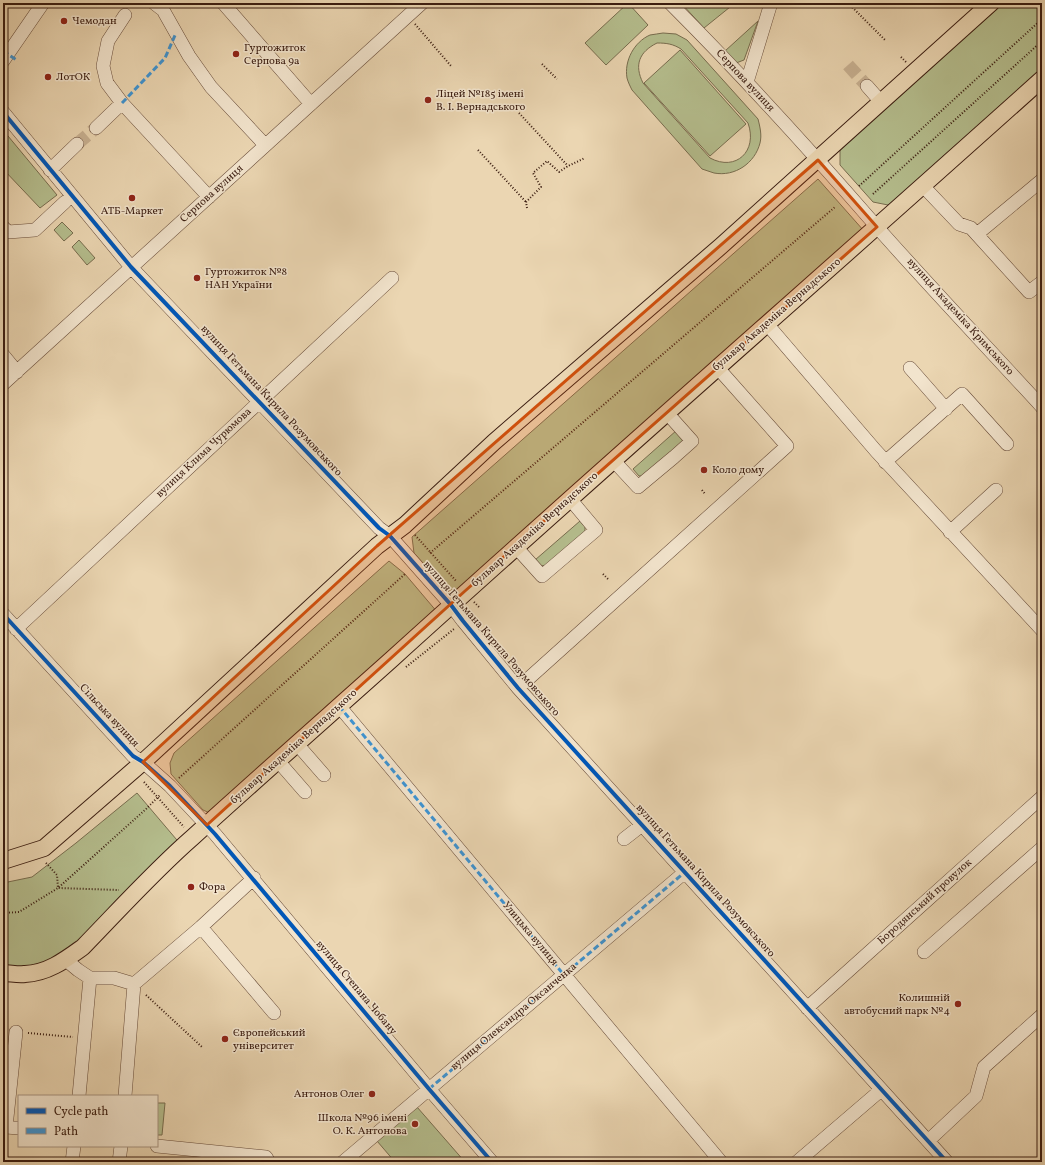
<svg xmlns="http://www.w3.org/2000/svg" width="1045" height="1165" viewBox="0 0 1045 1165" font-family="Vollkorn,serif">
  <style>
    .green { fill: #b5be8e; stroke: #786d4f; fill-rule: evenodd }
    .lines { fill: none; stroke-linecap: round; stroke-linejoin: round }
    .minor-tunnel { stroke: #c8b192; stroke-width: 13; stroke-dasharray: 13 6; stroke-linecap: butt }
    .minor-casing { stroke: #664a38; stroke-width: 14 }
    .major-casing { stroke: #3a1c10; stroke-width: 18 }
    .path { stroke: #3a1c10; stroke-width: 2; stroke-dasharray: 1 2; stroke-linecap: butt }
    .minor { stroke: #f2e4cd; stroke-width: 13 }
    .major { stroke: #ebd6b2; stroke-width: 16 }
    .quiet { stroke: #3e94d3; stroke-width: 3; stroke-dasharray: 6 3; stroke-linecap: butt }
    .cycleway-casing { stroke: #f2e4cd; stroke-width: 6 }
    .cycleway { stroke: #0057b8; stroke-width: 4 }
    .marked { fill: #ce500d; fill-opacity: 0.2; stroke: #ce500d; stroke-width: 3; stroke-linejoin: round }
    .poi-dot { fill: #8f2418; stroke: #f2e4cd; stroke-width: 1.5 }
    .labels { text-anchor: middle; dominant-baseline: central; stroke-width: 3; stroke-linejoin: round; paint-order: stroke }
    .poi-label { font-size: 11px; fill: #3a1c10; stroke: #f2e4cd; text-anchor: start }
    .street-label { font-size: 11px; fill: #3a1c10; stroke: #f2e4cd }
  </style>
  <rect width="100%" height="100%" fill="#ebd6b2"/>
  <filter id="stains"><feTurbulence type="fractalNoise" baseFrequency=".005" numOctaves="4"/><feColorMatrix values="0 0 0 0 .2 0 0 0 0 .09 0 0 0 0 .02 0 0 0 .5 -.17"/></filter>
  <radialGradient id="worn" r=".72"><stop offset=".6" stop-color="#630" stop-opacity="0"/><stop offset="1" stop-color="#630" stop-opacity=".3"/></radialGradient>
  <path class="green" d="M628,3L648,25L606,65L585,43Z
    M681,3H735L704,28Z
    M1004,3H1042V70L893,206L873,202L840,165V147Z
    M758,21L744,60L736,63L725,51Z
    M663,33L676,34L687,40L758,119C760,127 762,135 760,143C755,163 735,177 714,173C710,172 706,170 702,169L632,90C630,86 628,82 627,78C624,61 634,42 650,35C654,34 659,34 663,33ZM657,43C667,43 673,44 681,49L748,123C758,151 736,172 710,158L643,83C634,65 639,52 657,43Z
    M680,50L746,124L710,156L644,83Z
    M3,130L57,195L40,208L3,169Z
    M818,179L864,231L459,590H447L414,553L412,537Z
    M62,222L73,233L64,241L54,230Z
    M79,240L95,258L87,265L72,247Z
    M677,430L683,436V442L646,476H639L633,469Z
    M580,521L585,527V534L548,565L540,566L535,560Z
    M389,561L405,574L438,613L212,814L203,810L171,774L170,763L174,753Z
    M137,793L182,846L69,951L44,963L10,969L3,968V883L32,877L76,843Z
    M157,1103H165L162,1135H157Z
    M417,1107L465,1162H395L377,1141Z"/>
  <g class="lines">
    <path class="minor-tunnel" d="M848,65L867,86
      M77,144L96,128"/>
    <g class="minor-casing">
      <path id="minor" d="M154,3L163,10L189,56L211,87L265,145
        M223,3L311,104
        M670,3C742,75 810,150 877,227C931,288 987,347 1042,407
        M125,15L108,41L103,66L107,83L122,103L209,197
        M3,61L43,3
        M747,82L771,3
        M867,86L881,102
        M3,112L131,267L379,528L390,536L451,605L463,621L518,688L947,1162
        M96,128L122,103
        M50,170L77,144
        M923,186L959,224L971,228L1029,292L1042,282
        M3,227L8,232L35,230L65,202
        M977,234L1042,180
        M767,324L876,451L1042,630
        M3,355L17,372
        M910,368L946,409
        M3,384L422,3
        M613,460L638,487L674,457L692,441L667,413
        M885,462L962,394L1007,444
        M950,532L996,490
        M516,547L542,576L596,530L570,499
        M3,614L133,756L143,762L170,786L215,834L429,1089L492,1162
        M16,629L392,278
        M518,688L787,446L717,367
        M339,706L721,1162
        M297,744L324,775
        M278,761L305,792
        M624,839L642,825
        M201,927L274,1013
        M924,952L1042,848
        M66,960L78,970L90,978H114L134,984
        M807,1008L1042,797
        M16,1032L6,1127L19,1128
        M79,1096L90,978
        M125,1096L134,984L201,927L254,878
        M928,1141L976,1096L984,1067L1042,1015
        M157,1146L266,1157L269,1162
        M72,1162L74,1146
        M119,1162L121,1146
        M343,1162L685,872
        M797,1162L881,1090"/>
    </g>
    <g class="major-casing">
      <path id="major" d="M3,861L44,848L143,762L377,546L405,525L494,442L721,246L991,3
        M3,973C10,973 18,975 25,974C48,973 65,960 83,947C119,910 154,871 193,837C259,777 326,718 392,659C607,464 826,273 1042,79"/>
    </g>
    <path class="path" d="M848,3L885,40
      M415,24L451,66
      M901,57L906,62
      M542,64L557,79
      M519,113L568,166
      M478,150L526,202
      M859,186L1042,19
      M873,194L1042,41
      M527,208L526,202L541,187L533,173L547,161L559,172L568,166L585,158
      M702,490L705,494
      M415,535L457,582
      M430,553L835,207
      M603,574L608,579
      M474,602L479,607
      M406,667L454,629
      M179,778L405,574
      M144,782L184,827
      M46,863L57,875L58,888L119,890
      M3,913L19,912L58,888L146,809L160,795
      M146,995L202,1047
      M28,1033L73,1037"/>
    <use href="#minor" class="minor"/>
    <use href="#major" class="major"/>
    <path class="quiet" d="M416,8L417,3
      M3,51L18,61
      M122,103L165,58L176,33
      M3,237L8,232
      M3,358L5,357
      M339,706L564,975
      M429,1089L685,872"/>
    <g class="cycleway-casing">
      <path id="cycleway" d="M3,112L131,267L379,528L390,536L451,605L463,621L518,688L947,1162
        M3,614L133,756L143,762L170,786L215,834L429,1089L492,1162"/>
    </g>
    <use href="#cycleway" class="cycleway"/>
  </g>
  <path class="marked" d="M818,160L877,227L465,591L207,825L143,762L377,546Z"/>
  <g class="poi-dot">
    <circle cx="64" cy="21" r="4"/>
    <circle cx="236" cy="54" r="4"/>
    <circle cx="48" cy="77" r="4"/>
    <circle cx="428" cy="100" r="4"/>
    <circle cx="132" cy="198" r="4"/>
    <circle cx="197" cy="278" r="4"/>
    <circle cx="704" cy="470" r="4"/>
    <circle cx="191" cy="887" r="4"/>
    <circle cx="958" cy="1004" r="4"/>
    <circle cx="225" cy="1039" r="4"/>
    <circle cx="372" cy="1094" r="4"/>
    <circle cx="415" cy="1124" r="4"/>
  </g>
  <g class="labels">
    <g class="poi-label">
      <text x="72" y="21">Чемодан</text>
      <text x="244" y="48">Гуртожиток<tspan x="244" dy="13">Серпова 9а</tspan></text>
      <text x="56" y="77">ЛотОК</text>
      <text x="436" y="94">Ліцей №185 імені<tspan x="436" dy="13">В. І. Вернадського</tspan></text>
      <text x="132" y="211" text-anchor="middle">АТБ-Маркет</text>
      <text x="205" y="272">Гуртожиток №8<tspan x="205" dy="13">НАН України</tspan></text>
      <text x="712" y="470">Коло дому</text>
      <text x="199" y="887">Фора</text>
      <text x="950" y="998" text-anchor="end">Колишній<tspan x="950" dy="13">автобусний парк №4</tspan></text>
      <text x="233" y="1033">Європейський<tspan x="233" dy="13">університет</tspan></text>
      <text x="364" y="1094" text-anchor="end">Антонов Олег</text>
      <text x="407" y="1118" text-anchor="end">Школа №96 імені<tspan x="407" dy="13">О. К. Антонова</tspan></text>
    </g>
    <g class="street-label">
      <text transform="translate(745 81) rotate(47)">Серпова вулиця</text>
      <text transform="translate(212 194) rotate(-42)">Серпова вулиця</text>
      <text transform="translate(777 315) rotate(-41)">бульвар Академіка Вернадського</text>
      <text transform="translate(960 317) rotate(48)">вулиця Академіка Кримського</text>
      <text transform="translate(271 401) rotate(47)">вулиця Гетьмана Кирила Розумовського</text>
      <text transform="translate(204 453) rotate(-43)">вулиця Клима Чурюмова</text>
      <text transform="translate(535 530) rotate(-42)">бульвар Академіка Вернадського</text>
      <text transform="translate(491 639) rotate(49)">вулиця Гетьмана Кирила Розумовського</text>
      <text transform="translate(109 716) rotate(47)">Сільська вулиця</text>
      <text transform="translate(294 747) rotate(-42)">бульвар Академіка Вернадського</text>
      <text transform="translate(705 881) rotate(48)">вулиця Гетьмана Кирила Розумовського</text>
      <text transform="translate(925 902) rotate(-42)">Бородянський провулок</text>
      <text transform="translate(530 934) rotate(50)">Улицька вулиця</text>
      <text transform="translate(356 988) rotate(50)">вулиця Степана Чобану</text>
      <text transform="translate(514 1017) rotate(-40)">вулиця Олександра Оксанченка</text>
    </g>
  </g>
  <rect width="1045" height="1165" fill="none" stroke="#ebd6b2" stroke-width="16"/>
  <rect x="4" y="4" width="1037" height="1157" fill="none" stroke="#3a1c10" stroke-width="2"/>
  <rect x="8" y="8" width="1029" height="1149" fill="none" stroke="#3a1c10"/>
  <rect x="18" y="1095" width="140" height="52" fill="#f2e4cd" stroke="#a89481"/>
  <rect x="26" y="1108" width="20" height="6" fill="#0057b8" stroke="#a89481"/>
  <text x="54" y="1115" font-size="12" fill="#3a1c10">Cycle path</text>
  <rect x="26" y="1128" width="20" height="6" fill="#3e94d3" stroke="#a89481"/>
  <text x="54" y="1135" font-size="12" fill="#3a1c10">Path</text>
  <rect width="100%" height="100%" filter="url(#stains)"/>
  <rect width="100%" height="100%" fill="url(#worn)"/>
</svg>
